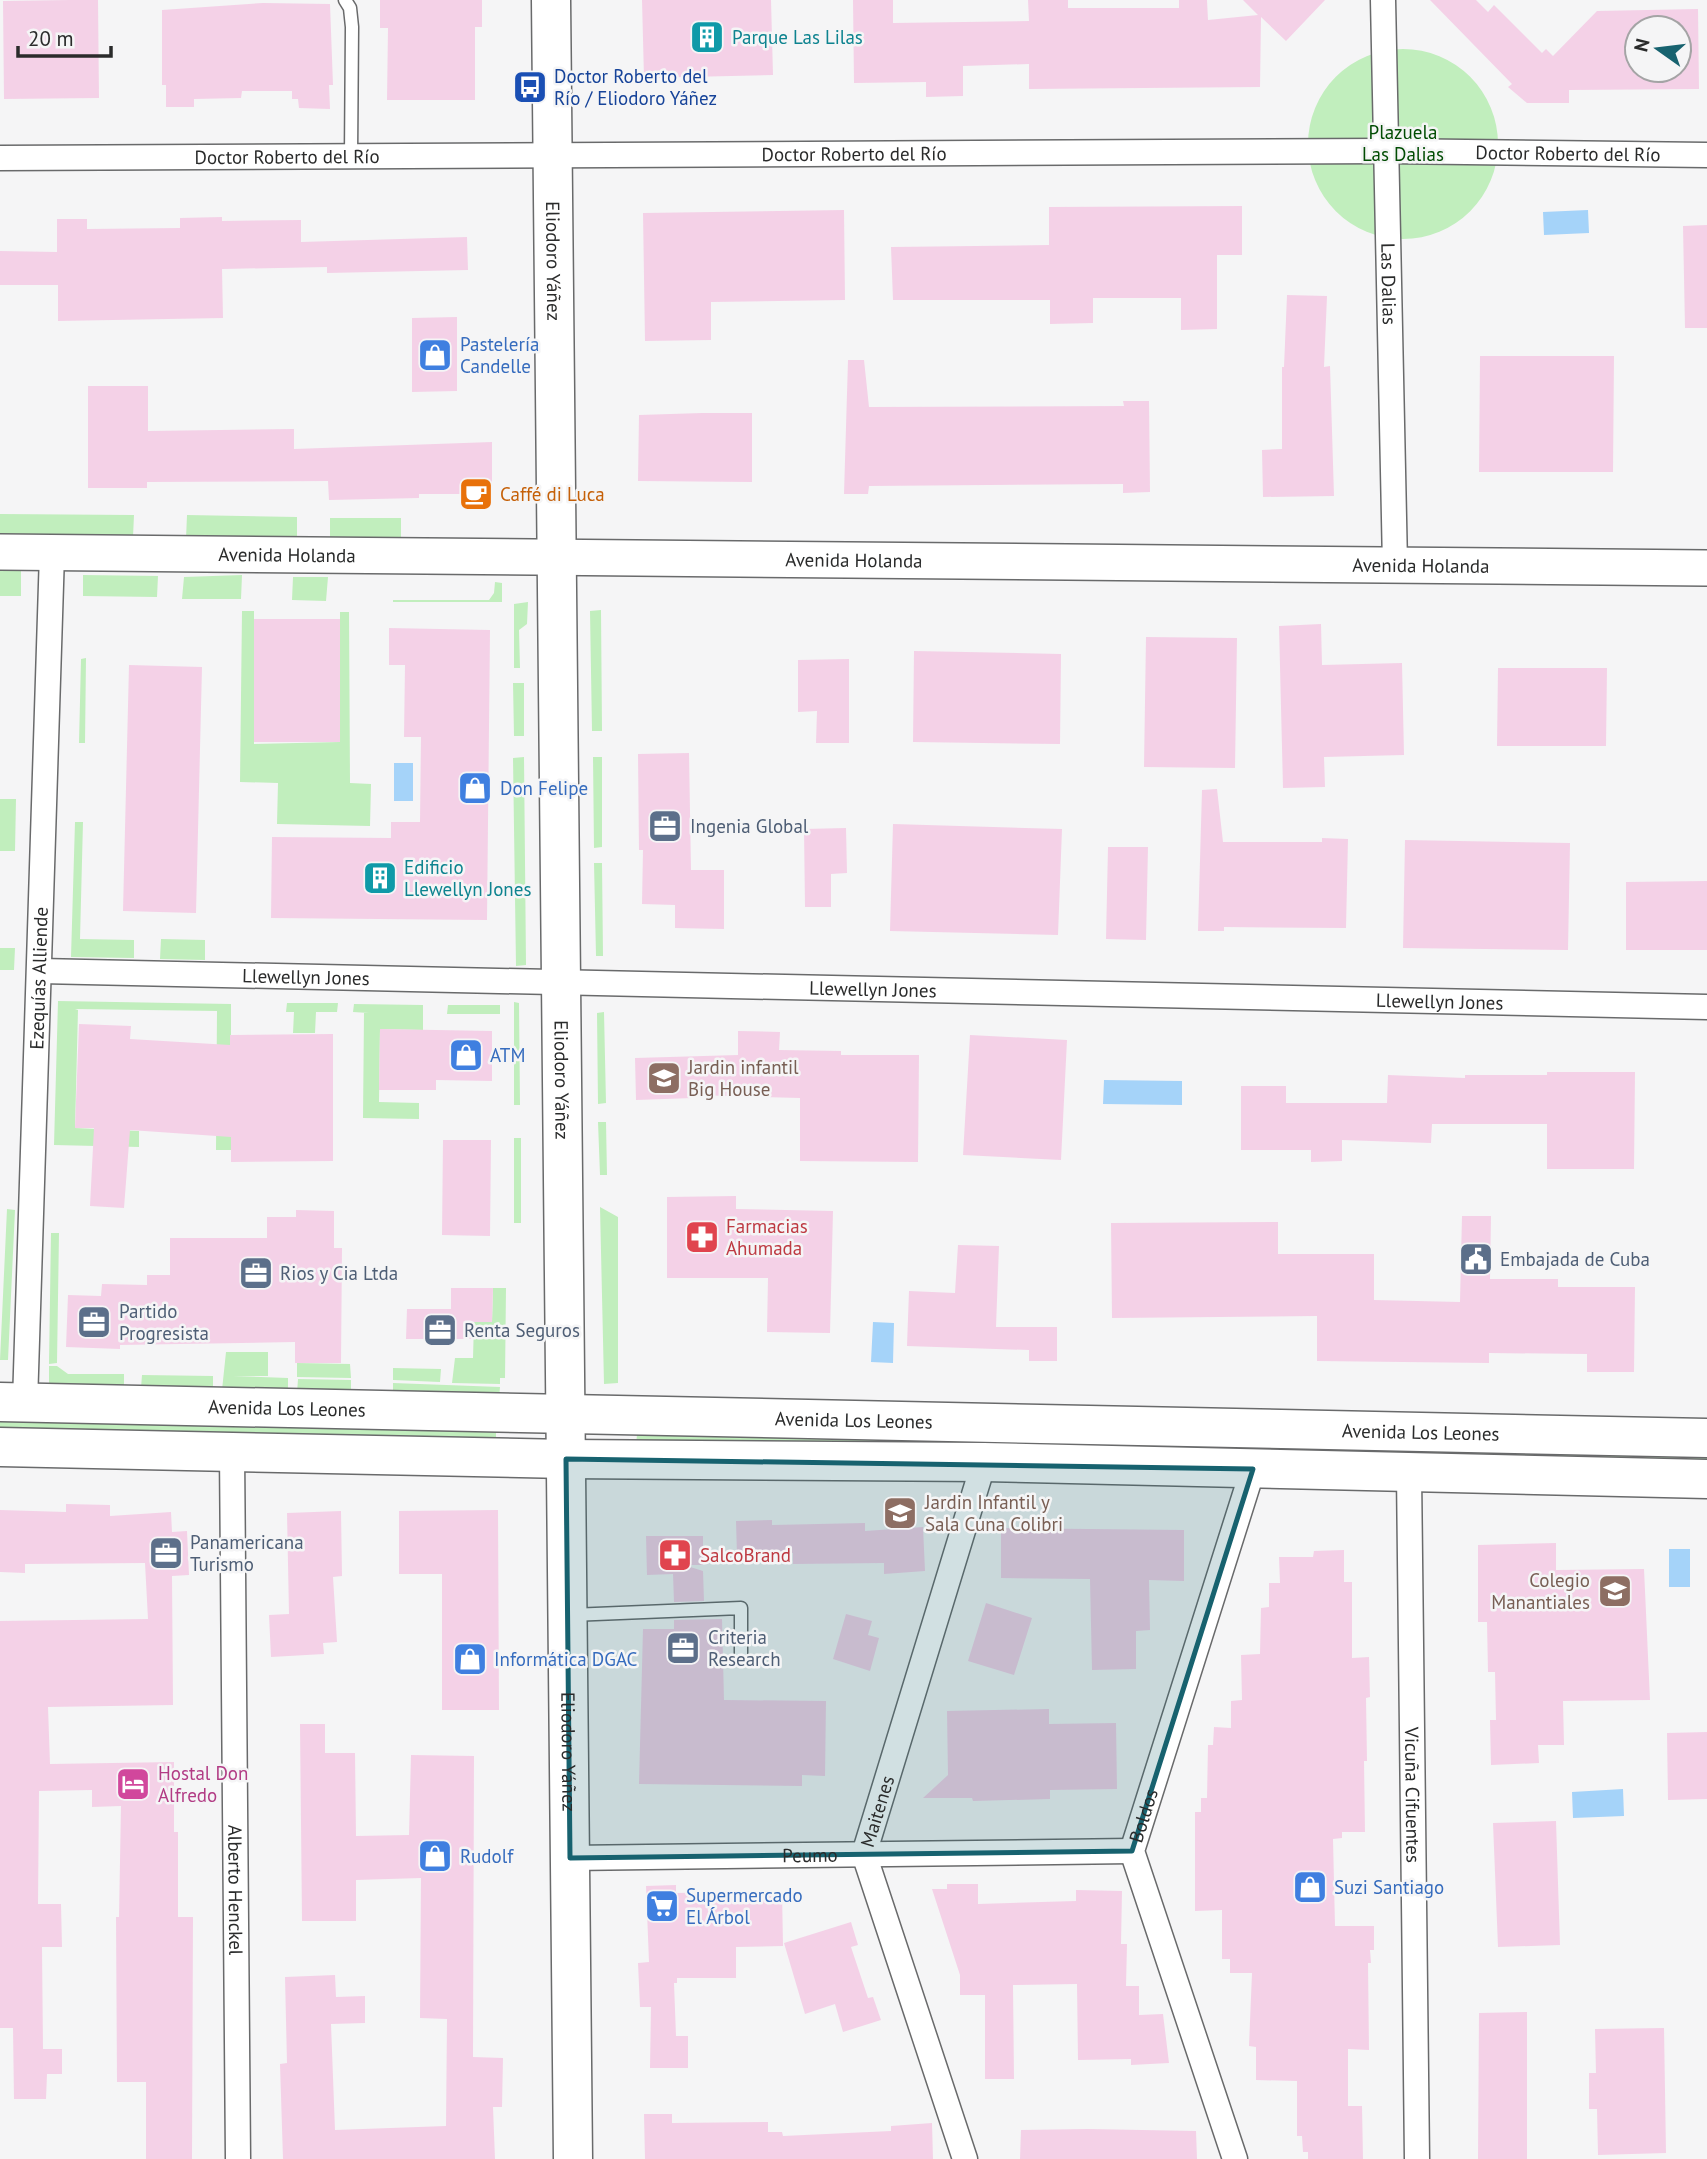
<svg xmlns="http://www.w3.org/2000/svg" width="1707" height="2159" viewBox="0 0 1707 2159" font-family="'PT Sans',sans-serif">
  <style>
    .green { fill: #c1eebd }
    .water { fill: #a5d3f9 }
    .building { fill: #f4d1e7; fill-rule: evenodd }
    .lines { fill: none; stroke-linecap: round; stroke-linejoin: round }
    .lane-casing { stroke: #696a6b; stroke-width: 15 }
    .street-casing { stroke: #696a6b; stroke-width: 27 }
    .secondary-casing { stroke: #696a6b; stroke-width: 38 }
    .primary-casing { stroke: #696a6b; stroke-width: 41 }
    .lane { stroke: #fff; stroke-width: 12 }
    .street { stroke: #fff; stroke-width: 24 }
    .secondary { stroke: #fff; stroke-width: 35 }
    .primary { stroke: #fff; stroke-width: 38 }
    .marked { fill: #17626f; fill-opacity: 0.2; stroke: #17626f; stroke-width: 5; stroke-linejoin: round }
    .labels { text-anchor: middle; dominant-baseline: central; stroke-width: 5; stroke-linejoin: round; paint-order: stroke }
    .culture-label { font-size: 19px; fill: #0d838f; stroke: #f5f5f6; text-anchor: start }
    .transit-label { font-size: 19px; fill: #164399; stroke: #f5f5f6; text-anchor: start }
    .park-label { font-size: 19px; fill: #014c03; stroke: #f5f5f6 }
    .street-label { font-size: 19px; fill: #2a2b2b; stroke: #f5f5f6 }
    .shop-label { font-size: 19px; fill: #366cbe; stroke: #f5f5f6; text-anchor: start }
    .food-label { font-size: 19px; fill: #c56008; stroke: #f5f5f6; text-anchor: start }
    .service-label { font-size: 19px; fill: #4e5e75; stroke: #f5f5f6; text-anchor: start }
    .education-label { font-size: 19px; fill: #785e54; stroke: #f5f5f6; text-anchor: start }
    .health-label { font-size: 19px; fill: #be3a42; stroke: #f5f5f6; text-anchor: start }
    .hotel-label { font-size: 19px; fill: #b23c85; stroke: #f5f5f6; text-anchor: start }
  </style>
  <rect width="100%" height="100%" fill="#f5f5f6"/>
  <path class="green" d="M1308 144a95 95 0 1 1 190 0a95 95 0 1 1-190 0Z
    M0,514L134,515L133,537L0,535Z
    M187,515L297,517V540L186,539Z
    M330,518H401V540H330Z
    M21,565V596H0V566Z
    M83,575L158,576L157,597L83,596Z
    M242,575L241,599H182L184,577Z
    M293,577H328L326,601L292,600Z
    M495,582L502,583V602H393V600H489L494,593Z
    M528,602L527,624L519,630L520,668H514V604Z
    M601,610L602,731H592L590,611Z
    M242,611H254V744L340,742V612H349L350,783L371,784L370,826L277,824L278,783L240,782Z
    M86,658L85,743H79L81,659Z
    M513,683H524V736H514Z
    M524,757L526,965L516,966L513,758Z
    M593,757H602V847L594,848Z
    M0,799H16L15,851H0Z
    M75,822H83L80,939L134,940V958L71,957Z
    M594,863H602L603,956H596Z
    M161,939L205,940V960L160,959Z
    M0,948H15L14,970H0Z
    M58,1001L231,1004V1150H216L217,1011L75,1009L78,1010L75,1128L139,1131V1147L54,1145Z
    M514,1002L519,1003L520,1105H514Z
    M287,1003H338L337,1012H316L315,1033H293L294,1012H286Z
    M354,1004L423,1005V1030L380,1029L379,1102L419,1103V1119L363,1118L364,1013H369L353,1012Z
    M448,1005H500V1014H447Z
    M604,1012L606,1103L598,1104L597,1013Z
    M598,1122H606L607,1175H600Z
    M514,1138H521V1223H514Z
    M600,1207L618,1217V1383L604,1384Z
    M7,1209L15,1210L8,1360H0Z
    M51,1233H59L57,1363L49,1364Z
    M493,1288H506L505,1378H500V1384L452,1383L455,1358H473L474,1322H492Z
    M226,1352H268V1376H233L288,1378V1392L222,1390Z
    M297,1363L350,1364L351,1378L297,1377Z
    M49,1366H57L68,1374H124V1388L49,1387Z
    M393,1368L441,1369L440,1382L393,1380Z
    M142,1375L213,1376V1390L141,1388Z
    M298,1379L351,1380V1394L297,1393Z
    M393,1383L500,1387L499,1398L393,1395Z
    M0,1418L496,1432V1443L0,1429Z
    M637,1435L1707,1454V1465L636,1444Z"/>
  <path class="water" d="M1588,210L1589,233L1544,235L1543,212Z
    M394,763H413V801H394Z
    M1104,1080L1182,1081V1105L1103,1104Z
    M873,1322L894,1323L893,1363L871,1362Z
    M1669,1549H1690V1587H1669Z
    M1623,1789L1624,1816L1573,1818L1572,1792Z"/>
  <path class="building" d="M70,0H98L99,98L4,99L3,1Z
    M380,0H482V27H475V100H387L388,28H380Z
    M642,0H771L773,75L644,78Z
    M853,0H893V23L1029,21L1028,0H1068V8H1179V0H1207L1208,20L1258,15L1243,0H1325L1286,41L1261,17L1260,87L1029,89V64L963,66V96L926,97V82L854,83Z
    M1430,0H1476L1488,12L1494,5L1542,53L1546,49L1553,56L1597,11L1698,9L1699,89L1569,90V103H1527L1508,87L1512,84ZM1637,28H1679V70H1637Z
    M263,3L330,4L333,85H329L330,109L299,108L298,99H292V91H242L241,98L194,99V107H166V85H162V10Z
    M1242,206V255H1217V329L1181,330V298H1093V323L1050,324V300H893L891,247L1049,245V207Z
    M844,210L845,300L711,302V340L645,341L643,213Z
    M222,217V221L301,220V242L467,237L468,270L327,273V267L222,269L223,318L58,321V285H0V251L57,252V219H87V229L180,228V218Z
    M1707,225V328H1685L1683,226Z
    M1287,295L1327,296L1324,367L1330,366L1334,496L1263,497L1262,450L1282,449V367H1284Z
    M457,317V391L412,392V318Z
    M1480,356H1614L1613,472H1479Z
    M848,360H864L869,407L1124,406L1123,401H1149L1150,492L1123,493V484L869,486L868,494H844Z
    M88,386H148V431L294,429V449L492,442V494H419V498L329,500L328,481L147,482V488H88Z
    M702,413H752V482L638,481L639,415Z
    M254,619H340V742H254Z
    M1321,624L1322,665L1402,663L1404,755L1324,757L1325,787L1283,788L1279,626Z
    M389,628L490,630L487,920L271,918L272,837L391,838V822H420L421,737H404L405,665H389Z
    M1146,637L1237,638L1235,768L1144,767Z
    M914,651L1061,654L1060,744L913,742Z
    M849,659V743H816L817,711L798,712V660Z
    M129,665L202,667L196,913L123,911Z
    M1498,668H1607L1606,746H1497Z
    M689,753L691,870H724V929L675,928V905L642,904L643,850H639L638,754Z
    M1217,789L1223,842H1322V838L1348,839L1346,928L1224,927V931H1198L1202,790Z
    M893,824L1062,829L1058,935L890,931Z
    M846,828L847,873L831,874V907H805L804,829Z
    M1405,840L1570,843L1568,950L1403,948Z
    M1108,847H1148L1146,940L1106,939Z
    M1707,881V950H1626V882Z
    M79,1024L131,1026L130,1039L230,1045V1035L333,1034V1161L231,1162V1137L130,1130L124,1208L90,1206L94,1128H75Z
    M380,1029L492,1031V1081L436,1080V1090H379Z
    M738,1031L780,1032L779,1050L841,1051V1055H919L918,1162L800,1161V1098L693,1095V1098L636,1100L635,1058L738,1055Z
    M970,1035L1067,1040L1061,1160L963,1155Z
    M1547,1072H1635L1634,1169H1547V1124H1432L1431,1143L1342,1140V1161L1311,1162V1150H1241V1086H1286V1103H1387L1388,1075L1465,1078V1075H1547Z
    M443,1140H491L490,1236L442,1235Z
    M736,1196V1209L833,1211L830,1333L767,1332L768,1278H667V1197Z
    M296,1210L334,1211V1248H342L341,1363H295V1342L120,1345V1349L66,1347L68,1295L101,1296L102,1284L147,1285V1275H170V1238H267V1217H296Z
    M1462,1216H1491L1490,1279H1558V1287H1635L1634,1372H1587V1354L1489,1353V1363L1317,1361V1316L1112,1318L1111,1223L1278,1222V1254H1374V1300L1460,1302Z
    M958,1245L999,1246L996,1327H1057V1361H1029V1350L907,1346L909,1291L955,1293Z
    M451,1288H493L492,1322H473V1339H406L407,1309H451Z
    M66,1504L110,1505V1516L171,1512L172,1532L187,1531L189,1575L172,1576L173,1705L48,1707L50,1764L174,1762V1832H178V1917H193L192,2159H146V2082H117L116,1917H119L121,1806L92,1807V1790L39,1791L38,1904H61L62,1947H42L43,2049H62V2074H47L46,2099H14L13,2028H0V1621L148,1619L145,1563L25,1564V1573L0,1572V1510L66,1512Z
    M498,1510L499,1710H442V1574H399V1511Z
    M341,1511L342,1576L333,1577L337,1642L323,1643L324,1654L271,1657L269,1615L289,1614L287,1513Z
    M772,1520V1525L865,1523V1531L923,1527L925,1571L884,1574V1563L793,1564V1553L737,1555L736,1521Z
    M1001,1528L1184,1530V1581L1149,1580L1150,1630L1136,1631V1669L1092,1670L1090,1579L1001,1578Z
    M646,1536H703V1565H684L703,1571L704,1601L674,1602L673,1574L647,1575Z
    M1556,1543V1570L1644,1569L1650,1700L1563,1701L1564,1745H1538L1539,1763L1491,1765L1490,1720H1496L1495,1672H1488L1487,1622H1478V1545Z
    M1344,1550V1582H1352V1658L1369,1657L1370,1697L1366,1698L1367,1761H1364L1365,1832H1342V1838L1333,1839L1335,1926H1374V1950H1370L1371,1963H1368L1369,2050L1348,2049V2106H1362L1363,2159H1308V2152H1303L1302,2136H1297V2081L1256,2080V2047L1249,2046L1252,1973H1230V1959H1222V1910L1195,1911V1812H1201V1798H1207L1208,1745H1213L1214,1727L1231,1728V1701L1242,1700L1241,1655L1260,1654L1261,1608L1269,1607V1583H1280L1279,1557H1313L1314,1551Z
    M986,1603L1032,1618L1014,1675L968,1661Z
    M846,1614L872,1621L868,1635L879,1638L870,1671L833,1659Z
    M722,1619L724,1700L826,1701L825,1776L802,1775V1786L639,1784L643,1629H674V1620Z
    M1049,1709V1724L1116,1723L1117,1789L1050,1790V1799L973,1801L972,1798H923L948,1775L947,1711Z
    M300,1724H325V1753H355L356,1836L409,1835L411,1755L474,1756L473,2057L503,2058L502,2107H493L495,2159H283L280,2064L287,2063L285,1977L335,1975L336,1997L365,1996V2023L331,2024L335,2130L446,2126L447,2019L420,2018L421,1878L356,1880V1921H302Z
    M1707,1732V1799L1668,1800L1667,1733Z
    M1556,1821L1560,1945L1498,1947L1493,1823Z
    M947,1884H978V1904L1076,1901V1890L1122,1891L1121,1944H1127L1126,1986H1139V2015L1163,2014L1169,2063L1131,2065V2059L1078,2060L1077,1984L1013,1985L1014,2079H985V1995H960V1975L932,1889H947Z
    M676,1885V1893L782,1891L783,1946L736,1947V1978H677V1983H674L676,2036H688V2068H650L651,2007H640L638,1963L649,1962L646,1886Z
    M851,1922L858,1945L851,1947L868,1998L873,1997L881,2020L843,2032L835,2004L805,2014L784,1943Z
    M1527,2012V2159H1478L1479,2013Z
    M1664,2028L1666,2153L1598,2155L1597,2109H1589V2073H1596L1595,2029Z
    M644,2114H672V2123L768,2122V2132H782L783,2136L891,2131V2126L932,2123L933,2159H645Z
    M1088,2129L1196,2131L1197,2159H1020L1021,2130Z"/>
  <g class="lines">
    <g class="lane-casing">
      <path id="lane" d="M345,0L350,8L352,27L351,156
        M571,1615L741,1608V1657"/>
    </g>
    <g class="street-casing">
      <g id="street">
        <path id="s1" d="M1383,0L1395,565"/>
        <path id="s2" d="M0,158L1386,151L1707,155"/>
        <path id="s3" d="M40,971L1707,1007"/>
        <path id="s4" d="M25,1403L52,553"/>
        <path id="s5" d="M232,1452L238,2159"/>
        <path id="s6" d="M1409,1473L1417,2159"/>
        <path id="s7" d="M570,1858L1132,1851"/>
        <path id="s8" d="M965,2159L864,1854L984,1462"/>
        <path id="s9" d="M1235,2159L1132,1851L1253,1469"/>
      </g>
    </g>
    <g class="secondary-casing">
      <g id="secondary">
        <path id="s10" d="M0,552L1707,568"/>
      </g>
    </g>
    <g class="primary-casing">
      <g id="primary">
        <path id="s11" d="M551,0L573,2159"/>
        <path id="s12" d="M0,1402L1707,1438"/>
        <path d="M0,1447L566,1459L984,1462L1707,1479"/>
      </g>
    </g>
    <use href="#lane" class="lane"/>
    <use href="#street" class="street"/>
    <use href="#secondary" class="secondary"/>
    <use href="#primary" class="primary"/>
  </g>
  <path class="marked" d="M566,1459L1253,1469L1132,1851L570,1858Z"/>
  <defs>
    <g id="building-square" transform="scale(1.75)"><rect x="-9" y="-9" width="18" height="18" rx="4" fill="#0f9aa8" stroke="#f5f5f6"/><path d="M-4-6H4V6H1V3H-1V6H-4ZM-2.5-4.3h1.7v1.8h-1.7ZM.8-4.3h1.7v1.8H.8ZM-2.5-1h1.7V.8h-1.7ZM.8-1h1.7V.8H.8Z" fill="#fff"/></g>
    <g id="bus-square" transform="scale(1.75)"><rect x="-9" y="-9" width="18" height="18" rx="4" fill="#1a4fb4" stroke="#f5f5f6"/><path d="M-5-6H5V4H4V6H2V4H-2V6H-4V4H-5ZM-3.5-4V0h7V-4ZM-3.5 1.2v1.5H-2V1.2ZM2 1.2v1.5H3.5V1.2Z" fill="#fff"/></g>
    <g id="shop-square" transform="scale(1.75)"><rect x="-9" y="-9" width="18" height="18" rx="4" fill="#3f7fe0" stroke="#f5f5f6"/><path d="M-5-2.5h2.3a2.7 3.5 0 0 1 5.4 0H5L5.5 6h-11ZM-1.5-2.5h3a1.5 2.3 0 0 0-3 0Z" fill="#fff"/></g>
    <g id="cafe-square" transform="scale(1.75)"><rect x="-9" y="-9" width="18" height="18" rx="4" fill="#e8710a" stroke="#f5f5f6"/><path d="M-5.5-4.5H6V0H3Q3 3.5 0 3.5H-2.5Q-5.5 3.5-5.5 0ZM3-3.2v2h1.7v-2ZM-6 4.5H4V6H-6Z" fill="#fff"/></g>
    <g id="office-square" transform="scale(1.75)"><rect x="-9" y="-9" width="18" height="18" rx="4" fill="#5c6f8a" stroke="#f5f5f6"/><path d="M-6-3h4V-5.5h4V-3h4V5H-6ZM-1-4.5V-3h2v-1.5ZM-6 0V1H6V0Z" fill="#fff"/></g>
    <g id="school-square" transform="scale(1.75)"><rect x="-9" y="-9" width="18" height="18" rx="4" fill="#8d6e63" stroke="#f5f5f6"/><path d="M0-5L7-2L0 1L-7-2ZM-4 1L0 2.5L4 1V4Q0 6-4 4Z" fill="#fff"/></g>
    <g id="pharmacy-square" transform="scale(1.75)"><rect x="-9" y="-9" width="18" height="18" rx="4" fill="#e0444e" stroke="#f5f5f6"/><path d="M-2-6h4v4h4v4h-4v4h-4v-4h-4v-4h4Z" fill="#fff"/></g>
    <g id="civic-square" transform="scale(1.75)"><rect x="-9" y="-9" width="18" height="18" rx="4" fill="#5c6f8a" stroke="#f5f5f6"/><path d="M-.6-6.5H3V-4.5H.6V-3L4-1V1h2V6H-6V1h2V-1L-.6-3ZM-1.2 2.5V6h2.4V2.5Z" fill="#fff"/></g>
    <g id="hotel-square" transform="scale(1.75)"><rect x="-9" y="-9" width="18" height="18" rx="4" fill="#d1479c" stroke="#f5f5f6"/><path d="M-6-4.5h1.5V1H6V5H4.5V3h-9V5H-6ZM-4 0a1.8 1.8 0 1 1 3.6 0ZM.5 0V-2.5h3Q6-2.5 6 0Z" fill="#fff"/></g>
    <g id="supermarket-square" transform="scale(1.75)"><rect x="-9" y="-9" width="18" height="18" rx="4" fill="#3f7fe0" stroke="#f5f5f6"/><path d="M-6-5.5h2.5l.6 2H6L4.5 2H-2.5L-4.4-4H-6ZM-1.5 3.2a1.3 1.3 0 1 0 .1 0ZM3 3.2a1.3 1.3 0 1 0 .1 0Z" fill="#fff"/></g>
  </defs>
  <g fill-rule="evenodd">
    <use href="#building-square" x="707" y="37"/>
    <use href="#bus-square" x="530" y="87"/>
    <use href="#shop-square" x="435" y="355"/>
    <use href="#cafe-square" x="476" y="494"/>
    <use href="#shop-square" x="475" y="788"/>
    <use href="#office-square" x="665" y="826"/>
    <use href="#building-square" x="380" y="878"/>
    <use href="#shop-square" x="466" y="1055"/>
    <use href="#school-square" x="664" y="1078"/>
    <use href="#pharmacy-square" x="702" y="1237"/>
    <use href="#civic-square" x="1476" y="1259"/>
    <use href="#office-square" x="256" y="1273"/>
    <use href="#office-square" x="94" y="1322"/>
    <use href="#office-square" x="440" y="1330"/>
    <use href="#school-square" x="900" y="1513"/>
    <use href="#office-square" x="166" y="1553"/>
    <use href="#pharmacy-square" x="675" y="1555"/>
    <use href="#school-square" x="1615" y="1591"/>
    <use href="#office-square" x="683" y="1648"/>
    <use href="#shop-square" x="470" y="1659"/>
    <use href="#hotel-square" x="133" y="1784"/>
    <use href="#shop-square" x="435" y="1856"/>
    <use href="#shop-square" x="1310" y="1887"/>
    <use href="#supermarket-square" x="662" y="1906"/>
  </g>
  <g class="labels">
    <g class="culture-label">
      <text x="732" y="37">Parque Las Lilas</text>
      <text x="404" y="867">Edificio<tspan x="404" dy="22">Llewellyn Jones</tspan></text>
    </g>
    <g class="transit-label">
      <text x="554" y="76">Doctor Roberto del<tspan x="554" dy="22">Río / Eliodoro Yáñez</tspan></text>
    </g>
    <g class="park-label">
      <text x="1403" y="132">Plazuela<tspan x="1403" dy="22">Las Dalias</tspan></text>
    </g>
    <g class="street-label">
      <text stroke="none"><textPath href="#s2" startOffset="854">Doctor Roberto del Río</textPath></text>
      <text stroke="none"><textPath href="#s2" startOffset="1568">Doctor Roberto del Río</textPath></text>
      <text stroke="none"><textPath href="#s2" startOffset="287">Doctor Roberto del Río</textPath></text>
      <text stroke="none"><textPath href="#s11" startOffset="261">Eliodoro Yáñez</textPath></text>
      <text stroke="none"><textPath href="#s1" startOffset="284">Las Dalias</textPath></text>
      <text stroke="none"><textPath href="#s10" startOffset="287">Avenida Holanda</textPath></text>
      <text stroke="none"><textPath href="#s10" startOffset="854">Avenida Holanda</textPath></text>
      <text stroke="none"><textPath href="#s10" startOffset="1421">Avenida Holanda</textPath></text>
      <text stroke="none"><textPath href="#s3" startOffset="266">Llewellyn Jones</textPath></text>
      <text stroke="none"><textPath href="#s4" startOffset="425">Ezequías Alliende</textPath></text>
      <text stroke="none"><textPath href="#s3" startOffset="833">Llewellyn Jones</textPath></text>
      <text stroke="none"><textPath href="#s3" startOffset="1400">Llewellyn Jones</textPath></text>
      <text stroke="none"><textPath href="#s11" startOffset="1080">Eliodoro Yáñez</textPath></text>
      <text stroke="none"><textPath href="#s12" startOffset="287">Avenida Los Leones</textPath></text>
      <text stroke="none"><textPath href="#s12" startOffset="854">Avenida Los Leones</textPath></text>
      <text stroke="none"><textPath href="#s12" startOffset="1421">Avenida Los Leones</textPath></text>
      <text stroke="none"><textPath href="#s11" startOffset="1752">Eliodoro Yáñez</textPath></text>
      <text stroke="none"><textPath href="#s6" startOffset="322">Vicuña Cifuentes</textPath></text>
      <text stroke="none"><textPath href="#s8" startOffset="366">Maitenes</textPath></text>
      <text stroke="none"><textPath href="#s9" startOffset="362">Boldos</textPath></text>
      <text stroke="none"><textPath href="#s7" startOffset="240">Peumo</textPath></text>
      <text stroke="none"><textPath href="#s5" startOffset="438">Alberto Henckel</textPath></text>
    </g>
    <g class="shop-label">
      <text x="460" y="344">Pastelería<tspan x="460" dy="22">Candelle</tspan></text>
      <text x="500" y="788">Don Felipe</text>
      <text x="490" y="1055">ATM</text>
      <text x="494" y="1659">Informática DGAC</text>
      <text x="460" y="1856">Rudolf</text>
      <text x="1334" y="1887">Suzi Santiago</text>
      <text x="686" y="1895">Supermercado<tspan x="686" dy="22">El Árbol</tspan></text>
    </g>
    <g class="food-label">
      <text x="500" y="494">Caffé di Luca</text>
    </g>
    <g class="service-label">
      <text x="690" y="826">Ingenia Global</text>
      <text x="1500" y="1259">Embajada de Cuba</text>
      <text x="280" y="1273">Rios y Cia Ltda</text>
      <text x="119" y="1311">Partido<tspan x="119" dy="22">Progresista</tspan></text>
      <text x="464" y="1330">Renta Seguros</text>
      <text x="190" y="1542">Panamericana<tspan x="190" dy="22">Turismo</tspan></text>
      <text x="708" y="1637">Criteria<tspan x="708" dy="22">Research</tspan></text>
    </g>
    <g class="education-label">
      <text x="688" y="1067">Jardin infantil<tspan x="688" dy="22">Big House</tspan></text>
      <text x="925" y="1502">Jardin Infantil y<tspan x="925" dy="22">Sala Cuna Colibri</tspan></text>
      <text x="1590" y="1580" text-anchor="end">Colegio<tspan x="1590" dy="22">Manantiales</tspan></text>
    </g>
    <g class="health-label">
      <text x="726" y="1226">Farmacias<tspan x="726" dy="22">Ahumada</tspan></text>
      <text x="700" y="1555">SalcoBrand</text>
    </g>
    <g class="hotel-label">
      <text x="158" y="1773">Hostal Don<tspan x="158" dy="22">Alfredo</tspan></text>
    </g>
  </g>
  <g transform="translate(1658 49) rotate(284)"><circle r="33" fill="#f5f5f6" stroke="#a4a4a5" stroke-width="2"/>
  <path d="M0-5L12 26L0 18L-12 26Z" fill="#17626f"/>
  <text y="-10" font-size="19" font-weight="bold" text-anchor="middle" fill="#2a2b2b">N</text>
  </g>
  <path d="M18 46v10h93v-10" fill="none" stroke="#2a2b2b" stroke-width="3.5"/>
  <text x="28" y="46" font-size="21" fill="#2a2b2b" stroke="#f5f5f6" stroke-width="5" paint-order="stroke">20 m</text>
</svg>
